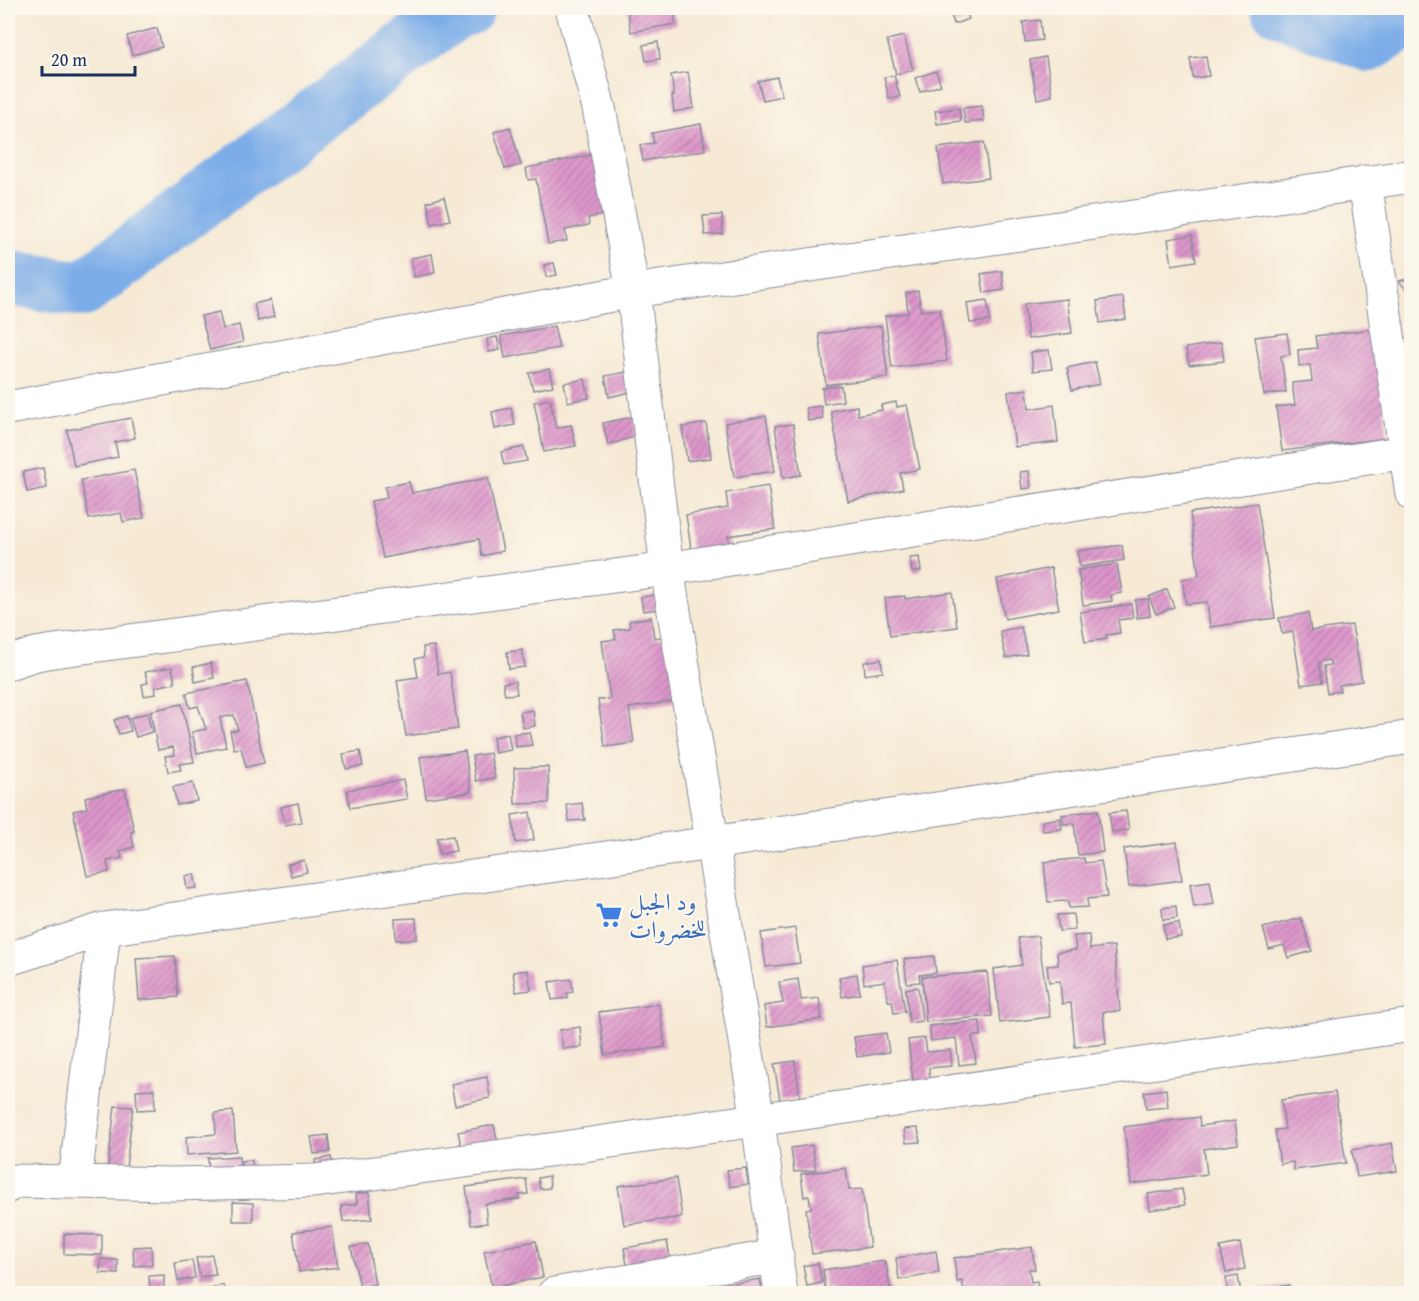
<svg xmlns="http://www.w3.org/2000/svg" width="1419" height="1301" viewBox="0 0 1419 1301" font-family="'Gentium Book Plus',Amiri,serif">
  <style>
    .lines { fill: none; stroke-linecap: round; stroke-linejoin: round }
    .river { stroke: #7dade8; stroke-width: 56 }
    .building { fill: url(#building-hatch) }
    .minor-casing { stroke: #888c9a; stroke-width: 35 }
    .minor { stroke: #fff; stroke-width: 33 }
    .labels { text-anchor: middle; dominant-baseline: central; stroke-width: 4.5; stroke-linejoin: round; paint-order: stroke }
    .shop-label { font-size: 24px; fill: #366cbe; stroke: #fbf7ec; text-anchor: start }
  </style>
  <defs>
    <pattern id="building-hatch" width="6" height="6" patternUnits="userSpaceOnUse" patternTransform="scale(1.5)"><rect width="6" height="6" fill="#de97cb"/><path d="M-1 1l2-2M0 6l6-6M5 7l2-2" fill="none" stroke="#b37ca8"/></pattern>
  </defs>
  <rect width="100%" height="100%" fill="#fbf7ec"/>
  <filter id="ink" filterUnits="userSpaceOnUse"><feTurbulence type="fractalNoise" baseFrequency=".0167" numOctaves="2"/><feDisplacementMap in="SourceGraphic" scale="12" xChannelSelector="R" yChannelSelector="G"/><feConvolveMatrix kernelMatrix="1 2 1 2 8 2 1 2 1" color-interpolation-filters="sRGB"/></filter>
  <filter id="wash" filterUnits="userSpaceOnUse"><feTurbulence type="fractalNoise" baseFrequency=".008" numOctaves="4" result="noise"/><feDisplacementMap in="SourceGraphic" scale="24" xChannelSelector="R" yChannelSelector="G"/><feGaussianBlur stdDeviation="1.35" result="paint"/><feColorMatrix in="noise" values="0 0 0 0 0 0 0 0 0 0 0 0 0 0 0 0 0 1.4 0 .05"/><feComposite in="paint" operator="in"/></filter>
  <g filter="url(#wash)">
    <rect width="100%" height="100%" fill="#f6ead5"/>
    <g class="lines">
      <path class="river" d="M1279,8L1369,44L1404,22
        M8,278L83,289L457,10L467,8"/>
    </g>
    <g id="blocks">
      <path class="building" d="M627,8H673L676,24L631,32Z
        M949,8H965L969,19L954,24Z
        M1040,20L1042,40L1025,42L1023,22Z
        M157,28L162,47L132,55L127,36Z
        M904,36L913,70L896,74L887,40Z
        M658,42L660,59L646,61L643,45Z
        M1206,56L1209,76L1193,78L1190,58Z
        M1046,57L1052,96L1037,99L1030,60Z
        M936,71L941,85L920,92L915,78Z
        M688,72L694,108L674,112L672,96L674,95L671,75Z
        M894,75L900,97L889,99L884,77Z
        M777,77L782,96L763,100L758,81Z
        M982,106L984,121L965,123L963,108Z
        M959,108L961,121L937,124L935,111Z
        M701,124L705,150L643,161L640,145L654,143L652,133Z
        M510,127L521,165L505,169L494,132Z
        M984,142L989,178L943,184L938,148Z
        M596,154L608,214L588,218L589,225L565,230L567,241L548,244L536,179L528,180L526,168Z
        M444,197L450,220L432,224L427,202Z
        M722,215L723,234L705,235L703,216Z
        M1192,235L1196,261L1172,265L1168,239Z
        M432,254L435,273L414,277L411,258Z
        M554,263L557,275L546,277L544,265Z
        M1002,271L1004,290L984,293L981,274Z
        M1412,278V296L1399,281Z
        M918,291L921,311L940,309L947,361L892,368L885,316L908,313L906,293Z
        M1123,297L1126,319L1100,323L1097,301Z
        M1067,299L1072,333L1028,339L1024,304Z
        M270,300L274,317L258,321L254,304Z
        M987,300L990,321L970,323L967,303Z
        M219,312L223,329L239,325L243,342L210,350L201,316Z
        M554,326L559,348L505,358L501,336Z
        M881,326L888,377L826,385L819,334Z
        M1374,329L1388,438L1282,451L1276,407L1295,405L1292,383L1312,381L1310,365L1299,366L1298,350L1317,348L1315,336Z
        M1287,333L1290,354L1281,356L1286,392L1264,395L1255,337Z
        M497,337L500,350L489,352L487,339Z
        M1221,342L1224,361L1189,365L1186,348Z
        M1049,350L1052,369L1033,371L1031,352Z
        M1095,362L1100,384L1072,390L1067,368Z
        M549,369L553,386L533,390L529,373Z
        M626,372L631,392L609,397L605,376Z
        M585,379L589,398L568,402L564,383Z
        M841,386L843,401L824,404L822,388Z
        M1027,389L1029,409L1054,405L1058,442L1015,447L1008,392Z
        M550,399L556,428L571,425L576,446L544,452L534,402Z
        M896,402L897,407L907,405L920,469L900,473L903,489L848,501L831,411L857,406L858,415L882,410L881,405Z
        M821,406L823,419L808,421L806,408Z
        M511,408L515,425L495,429L492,412Z
        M766,416L775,471L734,477L725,423Z
        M633,417L637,436L608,445L603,423Z
        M131,418L135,438L115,442L118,457L74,466L67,430Z
        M706,423L711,458L687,461L682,427Z
        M793,424L801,475L783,478L775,426Z
        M524,447L527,461L504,465L501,452Z
        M43,468L47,488L27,492L23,472Z
        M134,470L144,518L123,522L121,513L89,519L81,480Z
        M1029,471L1031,488L1022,489L1020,472Z
        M488,478L503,551L482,556L479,539L383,558L371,501L387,498L385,487L409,482L412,493Z
        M768,486L775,529L728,536L730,548L692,554L686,515L728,508L726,493Z
        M1257,503L1275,618L1210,627L1207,602L1186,604L1182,579L1199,576L1190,513Z
        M1122,545L1124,560L1080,567L1077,551Z
        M919,557L921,571L912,572L910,558Z
        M1117,564L1122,593L1111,595L1112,601L1083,605L1078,570Z
        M1051,568L1059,609L1005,619L997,579Z
        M1167,589L1174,607L1156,614L1149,597Z
        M952,592L957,627L890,636L885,598L905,596V599Z
        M658,594L660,609L643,611L641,597Z
        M1148,599L1150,616L1137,618L1135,600Z
        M1131,604L1133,618L1118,620L1120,633L1106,635L1107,639L1085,642L1080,612Z
        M1308,613L1311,631L1352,625L1362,681L1339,685L1340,691L1328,693L1324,666L1331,665L1329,660L1318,662L1322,682L1301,685L1293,632L1282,634L1279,618Z
        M651,617L654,638L676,635L686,699L629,708L634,743L605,747L598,700L610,699L602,641L616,639L614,630L630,628L629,621Z
        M1021,627L1027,654L1006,658L1000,631Z
        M434,646L438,674L450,672L458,729L406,736L397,680L418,677L415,659L424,657L423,647Z
        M522,650L525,667L509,669L507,652Z
        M881,659L883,672L865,675L864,662Z
        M211,663L214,678L195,682L193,667Z
        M172,667L175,683L155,687L156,694L144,696L142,684L148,683L145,672Z
        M247,681L264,763L246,767L241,748L234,749L230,731L238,730L234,715L220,718L226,747L197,753L192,732L206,729L198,706L190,708L186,693Z
        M515,681L517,694L505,695L503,683Z
        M182,704L194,762L179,764L181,770L168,772L165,756L175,755L173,747L158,750L150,711Z
        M533,710L535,726L523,728L520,712Z
        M147,713L152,732L136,737L130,718Z
        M127,716L131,731L119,734L114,720Z
        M529,732L532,745L516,747L514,734Z
        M508,734L511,750L495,753L493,737Z
        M360,751L363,766L346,769L343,754Z
        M465,751L471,792L426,798L420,757Z
        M490,753L495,778L476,781L472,756Z
        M548,767L549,803L515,804L514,768Z
        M403,780L407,799L350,808L347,790Z
        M193,783L197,801L177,805L173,787Z
        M125,789L134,831L131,832L134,847L120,851L122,858L107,861L109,872L87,876L73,811L87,808L85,797Z
        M298,803L302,822L285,825L281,807Z
        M582,803L585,820L569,821L567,805Z
        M1098,810L1103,852L1078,855L1074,823L1063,824L1062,815Z
        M1126,811L1129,830L1112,832L1109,813Z
        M530,812L534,840L516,843L512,815Z
        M1060,818L1062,829L1043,831L1042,821Z
        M453,836L456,851L439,854L437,838Z
        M1177,842L1182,880L1129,887L1124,849Z
        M1084,858L1085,863L1101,861L1107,897L1087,899L1088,907L1069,908L1068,901L1048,902L1044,862Z
        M304,860L307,872L291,876L288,864Z
        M194,874L197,888L187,889L185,876Z
        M1210,881L1214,904L1194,907L1190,884Z
        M1176,906L1177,918L1163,920L1162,908Z
        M1073,914L1075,930L1059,931L1057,915Z
        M416,918L417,939L396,940L395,919Z
        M1301,918L1312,951L1288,958L1284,945L1269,949L1263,928Z
        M1179,923L1181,937L1165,939L1163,925Z
        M795,928L800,963L766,967L761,933Z
        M1089,935L1090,949L1114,946L1120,1011L1103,1012L1106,1044L1075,1047L1071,1003L1062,1004L1060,981L1049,982L1047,966L1058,965L1057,952L1076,950L1074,936Z
        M1038,936L1050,1017L1000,1023L994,969L1022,965L1018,938Z
        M175,956L178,997L139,1000L136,958Z
        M934,956L936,973L919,975L920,982L907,983L904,959Z
        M897,960L905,1012L894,1013L892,1001H888L885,981L864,984L862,965Z
        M528,970L531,990L516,992L513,972Z
        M987,972L992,1016L926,1022L922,977Z
        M857,974L860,994L842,997L839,977Z
        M571,979L573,992L567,993L568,998L552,1000L549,982Z
        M798,979L801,1000L819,998L822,1019L767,1027L764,1006L783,1003L779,982Z
        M918,987L922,1021L909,1023L906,989Z
        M659,1004L665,1047L605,1055L599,1012Z
        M980,1021L981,1036H972L976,1063L959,1065L956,1038L931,1041L929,1026Z
        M580,1027L582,1047L563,1049L560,1030Z
        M886,1033L889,1052L857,1057L854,1037Z
        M925,1038L927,1052L950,1050L952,1066L929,1068L930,1080L913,1082L908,1040Z
        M795,1061L800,1097L780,1100L774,1064Z
        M487,1077L490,1098L455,1105L451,1084Z
        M154,1089L155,1109L137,1110L136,1090Z
        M1166,1089L1168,1107L1146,1109L1144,1092Z
        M1335,1092L1346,1163L1294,1170L1293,1162L1280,1164L1275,1130L1285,1129L1281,1100Z
        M115,1106L133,1107L125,1176L107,1174Z
        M233,1111L236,1151L187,1155L186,1137L216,1134L215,1113Z
        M1199,1117L1200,1126L1235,1121L1238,1144L1204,1149L1207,1174L1131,1184L1124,1127Z
        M494,1125L498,1143L462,1150L458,1132Z
        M918,1128L920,1142L906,1143L904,1129Z
        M328,1135L330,1152L314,1154L311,1137Z
        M1392,1143L1397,1171L1357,1177L1352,1150Z
        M812,1145L816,1170L794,1172L791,1148Z
        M239,1156L240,1174L209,1177L208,1158Z
        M331,1157L333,1168L316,1170L315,1160Z
        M252,1160L253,1172L241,1173V1161Z
        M746,1168L748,1184L730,1187L727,1170Z
        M846,1168L849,1190L862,1189L870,1247L812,1254L806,1209L811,1208L809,1196L804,1197L801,1174Z
        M549,1176L550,1188L540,1189L538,1178Z
        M676,1178L682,1217L624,1225L618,1186Z
        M526,1179L528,1194L519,1195V1199L485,1204L487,1223L471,1225L466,1187Z
        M1182,1189L1185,1205L1150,1210L1148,1194Z
        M369,1192L372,1219L343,1222L341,1206L357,1204L356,1194Z
        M233,1202L253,1203V1221H233Z
        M332,1227L338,1267L299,1272L293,1232Z
        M64,1234L102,1235V1255L64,1254Z
        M536,1241L543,1277L492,1288L484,1251Z
        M667,1241L671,1263L628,1270L624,1248Z
        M1240,1243L1245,1269L1226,1273L1220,1247Z
        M368,1244L375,1284L360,1287L351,1247Z
        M151,1246L152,1265L134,1266L133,1247Z
        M1032,1247L1035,1269H1029L1031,1282L1037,1281L1039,1294H957L964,1291L962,1281L957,1282L954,1258Z
        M936,1251L939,1273L899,1280L896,1258Z
        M212,1255L216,1275L200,1277L196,1258Z
        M101,1259L118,1260V1274L100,1273Z
        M192,1260L195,1278L178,1281L175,1263Z
        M884,1261V1264L886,1263L891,1294H831L830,1288L825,1289L823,1270Z
        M818,1263L822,1283L807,1286L803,1266Z
        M164,1275V1291L150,1292L149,1276Z
        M1238,1276L1241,1293L1228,1294L1226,1278Z
        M760,1279L763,1294H725L723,1285Z
        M223,1285L226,1294H208L207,1289Z
        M1289,1285L1290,1294H1247V1292Z"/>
    </g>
  </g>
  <g filter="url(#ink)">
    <use href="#blocks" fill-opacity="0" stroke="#888c9a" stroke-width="1.5"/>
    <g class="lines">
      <g class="minor-casing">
        <path id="minor" d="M572,8L599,108L633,291L667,569L758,1120L781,1294
          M1365,182L1412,494
          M8,408L633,291L1412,176
          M8,663L36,654L54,651L667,569L1412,451
          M8,959L104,929L712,843L1412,737
          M75,1182L172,1184L314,1181L549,1150L1412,1025
          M8,1186L14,1181L75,1182L104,929
          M554,1294L777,1256"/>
      </g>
      <use href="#minor" class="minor"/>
    </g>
  </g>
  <defs>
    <g id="supermarket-bare" transform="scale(2.07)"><path d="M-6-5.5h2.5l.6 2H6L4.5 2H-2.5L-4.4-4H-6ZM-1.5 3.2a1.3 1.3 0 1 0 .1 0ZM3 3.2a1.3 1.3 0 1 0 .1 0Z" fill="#3f7fe0" stroke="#fbf7ec" stroke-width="2.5" paint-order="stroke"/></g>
  </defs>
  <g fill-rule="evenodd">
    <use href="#supermarket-bare" x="609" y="915"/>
  </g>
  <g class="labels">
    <g class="shop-label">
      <text x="629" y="901">ود الجبل<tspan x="629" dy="28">للخضروات</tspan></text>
    </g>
  </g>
  <rect width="1419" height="1301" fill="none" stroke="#fbf7ec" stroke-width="30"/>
  <path d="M42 66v9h93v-9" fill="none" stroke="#1b2f5e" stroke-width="3"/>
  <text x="51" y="66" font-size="18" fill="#1b2f5e" stroke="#fbf7ec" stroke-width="4.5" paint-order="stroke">20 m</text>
</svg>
